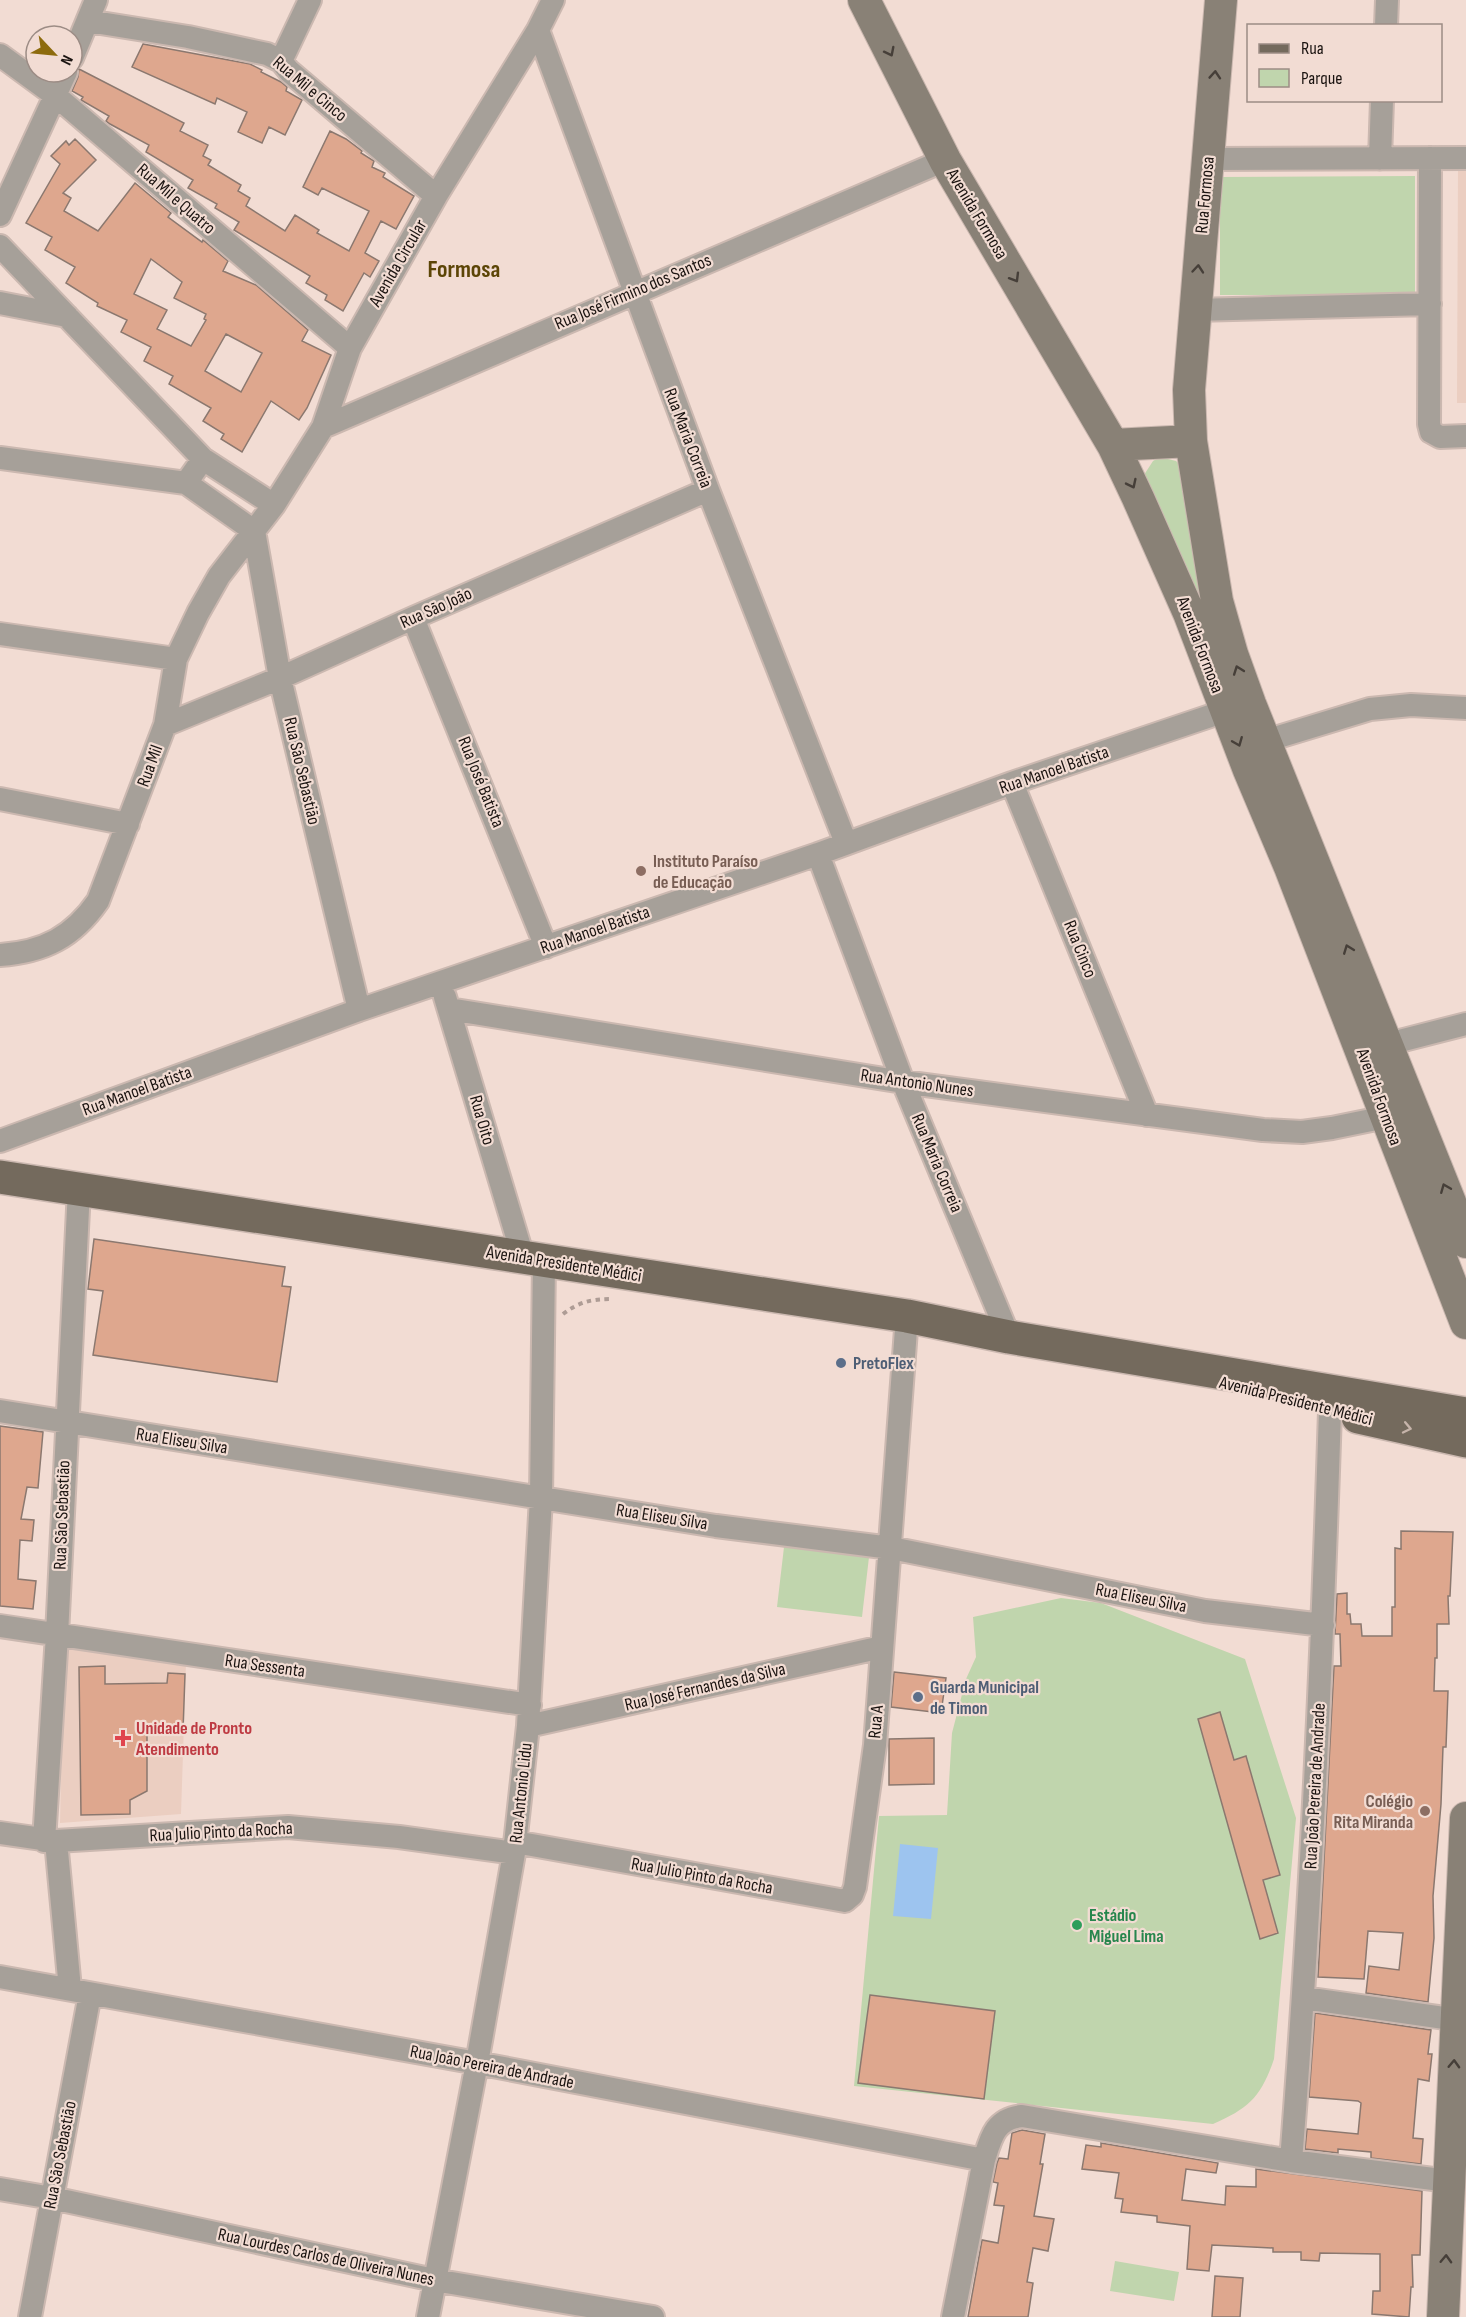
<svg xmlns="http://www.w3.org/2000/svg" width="1466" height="2317" viewBox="0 0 1466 2317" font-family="'Sofia Sans Condensed',sans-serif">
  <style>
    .built { fill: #ebcec1 }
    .green { fill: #c0d5ad }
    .water { fill: #9dc4ef }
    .building { fill: #dea78e; stroke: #8b786f; stroke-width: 1.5; fill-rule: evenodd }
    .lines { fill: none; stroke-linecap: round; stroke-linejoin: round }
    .street-casing { stroke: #cbb8b0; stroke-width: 26 }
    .secondary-casing { stroke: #cbb8b0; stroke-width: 34 }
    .primary-casing { stroke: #cbb8b0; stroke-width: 36 }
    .path { stroke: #ae9c95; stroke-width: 4; stroke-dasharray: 4.5 4.5; stroke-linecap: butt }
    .street { stroke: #a6a099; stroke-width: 22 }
    .secondary { stroke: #898176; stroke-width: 32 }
    .primary { stroke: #746a5d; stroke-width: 33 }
    .oneway { stroke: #463f39 }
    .oneway2 { stroke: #c6b4aa }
    .education-dot { fill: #8d6e63; stroke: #f2dcd3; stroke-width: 2 }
    .service-dot { fill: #5c6f8a; stroke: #f2dcd3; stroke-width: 2 }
    .health-dot { fill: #e0444e; stroke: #f2dcd3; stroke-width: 2 }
    .leisure-dot { fill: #2e9e5b; stroke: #f2dcd3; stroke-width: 2 }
    .labels { text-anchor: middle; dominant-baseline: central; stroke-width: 4.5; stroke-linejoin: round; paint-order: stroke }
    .street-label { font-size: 18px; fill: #1a1310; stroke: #f2dcd3 }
    .education-label { font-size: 18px; font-weight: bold; fill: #785e54; stroke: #f2dcd3; text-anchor: start }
    .service-label { font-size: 18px; font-weight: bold; fill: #4e5e75; stroke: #f2dcd3; text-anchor: start }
    .health-label { font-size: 18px; font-weight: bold; fill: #be3a42; stroke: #f2dcd3; text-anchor: start }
    .leisure-label { font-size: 18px; font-weight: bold; fill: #27864d; stroke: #f2dcd3; text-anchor: start }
    .district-label { font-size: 24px; font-weight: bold; fill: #5c4506; stroke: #f2dcd3 }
  </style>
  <rect width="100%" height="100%" fill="#f2dcd3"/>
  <path class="built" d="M1458,168H1466V403H1457Z
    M64,1646L186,1663L181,1814L60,1823Z"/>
  <path class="green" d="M1415,176V295H1220V177Z
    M1160,457L1176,461L1185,469L1203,595L1199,598L1142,478L1153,461Z
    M784,1547L869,1557L862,1617L777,1607Z
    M1061,1598L1101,1603L1245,1659L1296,1818L1274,2059C1261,2097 1249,2108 1213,2124L854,2086L879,1816L947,1815L952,1733L966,1679L976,1657L973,1617Z
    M1115,2261L1179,2272L1174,2301L1110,2291Z"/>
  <path class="water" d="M900,1844L938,1848L931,1919L893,1916Z"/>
  <path class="building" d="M143,44L250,64L262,70L261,72L281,82L287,87L286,91L302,100L285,135L269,127L262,143L238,132L247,112L217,98L215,104L132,67Z
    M79,69L184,123L180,131L208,145L203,156L211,160L208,165L241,185L238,191L250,198L246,206L285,231L295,215L319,230L317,233L349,251L369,211L322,188L318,195L303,187L330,131L346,139L362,151L361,153L374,161L372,167L385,173L383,177L414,196L396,229L381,221L365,253L379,261L370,277L364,273L343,311L325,300L327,295L306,283L310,276L234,230L239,222L215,208L217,204L188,188L193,180L146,152L149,145L110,124L106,121L109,116L81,100L83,97L72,91L78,77Z
    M75,139L96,160L63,193L71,198L64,211L98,231L135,183L171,213L168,217L202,242L203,240L228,261L223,271L256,285L308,330L302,341L331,355L307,408L299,420L271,401L242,452L221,439L224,434L203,421L211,408L169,384L173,376L144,361L151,347L121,332L127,320L97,306L98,303L66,283L75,267L45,250L52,237L26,223L60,164L51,156L66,141L69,145ZM151,259L182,282L174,298L206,314L204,319L206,320L191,346L157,329L167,310L134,294ZM226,334L262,353L241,392L205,371Z
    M94,1239L285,1267L282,1286L291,1287L277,1382L93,1355L103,1291L88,1289Z
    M0,1426L43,1432L38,1488L27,1487L21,1519L34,1520L32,1541L20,1540L18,1579L36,1581L33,1609L0,1606Z
    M1401,1531L1453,1532L1450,1596H1448L1449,1624H1437V1658H1435L1434,1691H1448L1446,1747H1443L1441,1804L1433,1896L1434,1938L1428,2002L1366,1993L1369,1966L1399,1970L1403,1933L1368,1931L1364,1979L1318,1977L1334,1666H1341L1340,1634H1335L1337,1594L1347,1593V1614H1350L1351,1624H1361L1362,1636H1392V1607H1395V1548L1401,1549Z
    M105,1666V1684L167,1683L168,1673L185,1674L183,1731L147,1730V1791L130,1800V1814L81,1815L79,1667Z
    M894,1672L946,1678L941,1713L891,1707Z
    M1220,1712L1234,1760L1246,1756L1280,1875L1263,1880L1278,1933L1260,1939L1198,1719Z
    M934,1738V1784L889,1785V1739Z
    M870,1995L995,2011L984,2099L858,2083Z
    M1315,2013L1431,2030L1428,2054H1432L1429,2081L1418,2079L1413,2138L1423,2139L1421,2164L1371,2158V2152L1338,2149V2153L1305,2149L1307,2129L1358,2134L1361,2103L1358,2101L1309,2097Z
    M1022,2130L1045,2134L1040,2164H1043L1034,2216L1054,2219L1048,2251L1033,2248L1027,2282L1033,2283L1028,2317H968L982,2240L998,2243L1004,2206L994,2205L998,2183L993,2182L997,2163L999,2158L1008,2159L1012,2133Z
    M1101,2143L1218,2163L1216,2173L1186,2169L1182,2200L1225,2205L1226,2186L1256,2187V2169L1422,2191L1420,2255H1412L1413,2287H1411L1409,2317L1372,2314L1373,2291H1380V2254L1320,2253L1319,2261L1301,2260V2252H1273V2248L1212,2245L1209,2271L1187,2269L1190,2226L1157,2222V2216L1121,2212L1123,2199L1115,2198L1119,2173L1082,2169L1086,2145L1101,2147Z
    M1215,2276L1243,2278L1240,2317H1212Z"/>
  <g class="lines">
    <g class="street-casing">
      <path id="street" d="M88,21L188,37L267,54L281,61L289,71L436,196
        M1386,26L1387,0
        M538,30L708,490L846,843
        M0,55L56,96L350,348
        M72,58L96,0
        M281,61L310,0
        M1430,158L1429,424L1431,432L1440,437L1466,436
        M1208,159L1466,158
        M1380,159L1382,100
        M0,215L66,72
        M0,246L203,459L274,505
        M0,303L67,316
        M1194,310L1430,304
        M323,427L945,160
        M0,458L186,483L203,459
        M186,483L254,531
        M254,531L280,678L359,1010
        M413,618L546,947
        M0,634L176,659
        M165,725L280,678L413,618L708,490
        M1265,741L1370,709L1411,705L1466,708
        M1012,783L1147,1115
        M0,799L128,824
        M818,854L903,1082L1009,1337
        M0,955C44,952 73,937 98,901L165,725L176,659L198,613L219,576L274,505L323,427L350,348L436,196L538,30L553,0
        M445,997L523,1257
        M449,1009L903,1082L1263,1130L1302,1132L1332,1128L1386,1117
        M1388,1044L1466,1024
        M0,1141L359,1010L818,854L1012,783L1225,711
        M0,1411L716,1526L891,1548L1205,1611L1323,1625
        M0,1626L530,1705
        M528,1726L882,1647
        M0,1833L56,1841L288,1827L399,1837L514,1853
        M44,1841L57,1635L79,1189
        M56,1841L70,1989
        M515,1842L845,1901L852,1895L855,1887L875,1745L907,1316
        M0,1977L477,2063L984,2160
        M1304,1998L1466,2021
        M1291,2161C1311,1911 1322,1661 1330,1411
        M0,2189L52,2198L434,2280L653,2317
        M30,2317L90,1994
        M428,2317L477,2063L514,1853L528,1726L541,1498L544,1261
        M953,2317L984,2160C991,2137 995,2119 1022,2116L1291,2161L1449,2181"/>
    </g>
    <g class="secondary-casing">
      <path id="secondary" d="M864,0L945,160L1113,445L1138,498L1189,613L1249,770L1290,867L1466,1323
        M1221,0L1189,390L1191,441L1217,601L1232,654L1250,704L1466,1242
        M1113,445L1191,441
        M1443,2317L1466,1818"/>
    </g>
    <g class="primary-casing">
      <path id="primary" d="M0,1177L907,1316L1009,1337L1466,1414
        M1358,1417L1466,1441"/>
    </g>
    <path class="path" d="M563,1314C579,1302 591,1299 612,1299"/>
    <use href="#street" class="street"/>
    <use href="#secondary" class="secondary"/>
    <use href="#primary" class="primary"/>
  </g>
  <defs><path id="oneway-chevron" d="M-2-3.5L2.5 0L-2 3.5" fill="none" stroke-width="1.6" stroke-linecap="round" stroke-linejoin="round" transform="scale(1.5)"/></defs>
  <g class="oneway">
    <use href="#oneway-chevron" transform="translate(890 52) rotate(63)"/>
    <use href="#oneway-chevron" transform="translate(1215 75) rotate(-86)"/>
    <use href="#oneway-chevron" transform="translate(1198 269) rotate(-85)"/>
    <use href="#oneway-chevron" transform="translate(1015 278) rotate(59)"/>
    <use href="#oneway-chevron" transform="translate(1132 484) rotate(64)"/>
    <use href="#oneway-chevron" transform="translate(1238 670) rotate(-110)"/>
    <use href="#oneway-chevron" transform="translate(1238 742) rotate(68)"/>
    <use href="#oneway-chevron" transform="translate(1348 949) rotate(-111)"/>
    <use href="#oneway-chevron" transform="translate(1445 1188) rotate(-112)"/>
    <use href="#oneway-chevron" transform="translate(1454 2064) rotate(-88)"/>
    <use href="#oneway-chevron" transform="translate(1446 2259) rotate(-88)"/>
  </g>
  <use class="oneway2" href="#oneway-chevron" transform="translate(1407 1428) rotate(12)"/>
  <g class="education-dot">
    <circle cx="641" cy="871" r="6"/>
    <circle cx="1425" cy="1811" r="6"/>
  </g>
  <g class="service-dot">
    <circle cx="841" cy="1363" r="6"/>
    <circle cx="918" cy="1697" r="6"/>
  </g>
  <path class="health-dot" d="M120 1729h6v6h6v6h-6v6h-6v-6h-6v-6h6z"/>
  <circle class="leisure-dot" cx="1077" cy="1925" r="6"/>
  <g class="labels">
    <g class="street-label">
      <text transform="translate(310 89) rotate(40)">Rua Mil e Cinco</text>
      <text transform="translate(1205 195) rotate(-85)">Rua Formosa</text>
      <text transform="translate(176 199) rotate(41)">Rua Mil e Quatro</text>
      <text transform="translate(977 214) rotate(59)">Avenida Formosa</text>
      <text transform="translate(398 263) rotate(-60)">Avenida Circular</text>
      <text transform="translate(633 292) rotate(-23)">Rua José Firmino dos Santos</text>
      <text transform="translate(688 438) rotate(69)">Rua Maria Correia</text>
      <text transform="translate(436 608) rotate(-24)">Rua São João</text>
      <text transform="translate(1200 645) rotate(69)">Avenida Formosa</text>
      <text transform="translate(150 766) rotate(-70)">Rua Mil</text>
      <text transform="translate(1054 770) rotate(-19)">Rua Manoel Batista</text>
      <text transform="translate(302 771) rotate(77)">Rua São Sebastião</text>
      <text transform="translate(481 782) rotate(68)">Rua José Batista</text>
      <text transform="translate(595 930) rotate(-19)">Rua Manoel Batista</text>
      <text transform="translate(1080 949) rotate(68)">Rua Cinco</text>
      <text transform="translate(917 1083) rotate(8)">Rua Antonio Nunes</text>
      <text transform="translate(137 1091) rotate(-20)">Rua Manoel Batista</text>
      <text transform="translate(1379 1097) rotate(70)">Avenida Formosa</text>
      <text transform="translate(482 1120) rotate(74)">Rua Oito</text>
      <text transform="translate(937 1163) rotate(67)">Rua Maria Correia</text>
      <text transform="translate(564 1264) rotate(9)">Avenida Presidente Médici</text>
      <text transform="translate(1296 1401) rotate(14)">Avenida Presidente Médici</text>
      <text transform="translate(182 1441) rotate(9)">Rua Eliseu Silva</text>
      <text transform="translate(62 1515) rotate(-88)">Rua São Sebastião</text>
      <text transform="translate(662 1517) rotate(9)">Rua Eliseu Silva</text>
      <text transform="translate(1141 1598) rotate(11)">Rua Eliseu Silva</text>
      <text transform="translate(265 1666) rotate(8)">Rua Sessenta</text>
      <text transform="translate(705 1687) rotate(-13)">Rua José Fernandes da Silva</text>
      <text transform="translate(876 1722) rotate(-85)">Rua A</text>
      <text transform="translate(1315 1786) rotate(-87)">Rua João Pereira de Andrade</text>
      <text transform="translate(521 1793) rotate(-84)">Rua Antonio Lidu</text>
      <text transform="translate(221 1832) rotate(-3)">Rua Julio Pinto da Rocha</text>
      <text transform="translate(702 1876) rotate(10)">Rua Julio Pinto da Rocha</text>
      <text transform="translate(492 2067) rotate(11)">Rua João Pereira de Andrade</text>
      <text transform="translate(60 2155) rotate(-79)">Rua São Sebastião</text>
      <text transform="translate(326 2257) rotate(12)">Rua Lourdes Carlos de Oliveira Nunes</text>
    </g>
    <g class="education-label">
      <text x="653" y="861">Instituto Paraíso<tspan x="653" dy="21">de Educação</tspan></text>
      <text x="1413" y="1801" text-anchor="end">Colégio<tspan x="1413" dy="21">Rita Miranda</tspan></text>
    </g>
    <g class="service-label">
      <text x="853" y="1363">PretoFlex</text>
      <text x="930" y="1687">Guarda Municipal<tspan x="930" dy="21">de Timon</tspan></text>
    </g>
    <g class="health-label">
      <text x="136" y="1728">Unidade de Pronto<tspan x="136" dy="21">Atendimento</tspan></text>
    </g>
    <g class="leisure-label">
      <text x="1089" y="1915">Estádio<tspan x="1089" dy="21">Miguel Lima</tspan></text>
    </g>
    <g class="district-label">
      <text x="464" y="269">Formosa</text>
    </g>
  </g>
  <rect x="1247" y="24" width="195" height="78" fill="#f2dcd3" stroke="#9c8c85" stroke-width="1.5"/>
  <rect x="1259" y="44" width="30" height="9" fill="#746a5d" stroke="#9c8c85" stroke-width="1.5"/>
  <text x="1301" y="54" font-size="18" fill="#1a1310">Rua</text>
  <rect x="1259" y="69" width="30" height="18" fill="#c0d5ad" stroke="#9c8c85" stroke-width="1.5"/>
  <text x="1301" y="84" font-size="18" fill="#1a1310">Parque</text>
  <g transform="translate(54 54) rotate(116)"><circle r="28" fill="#f2dcd3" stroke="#9c8c85" stroke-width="1.5"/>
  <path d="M0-4.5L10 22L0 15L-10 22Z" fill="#8d6b0d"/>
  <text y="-9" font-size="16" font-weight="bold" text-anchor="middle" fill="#1a1310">N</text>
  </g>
</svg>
